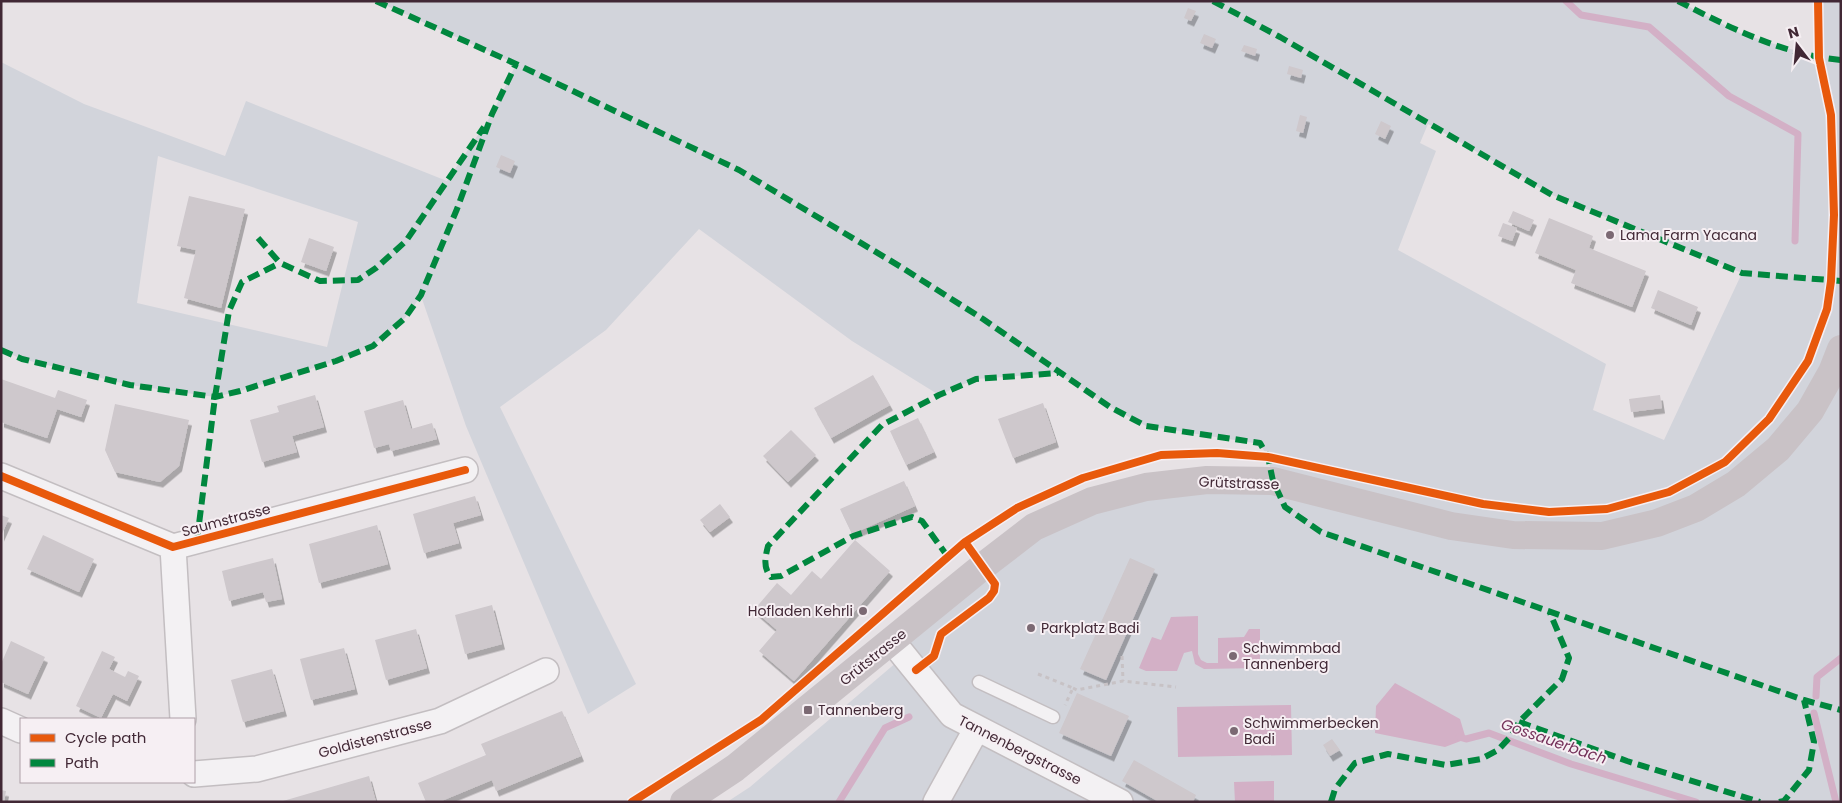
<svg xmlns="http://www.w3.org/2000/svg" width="1842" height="803" viewBox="0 0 1842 803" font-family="Poppins,sans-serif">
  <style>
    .green { fill: #d2d4db; fill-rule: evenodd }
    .water { fill: #d3b0c6 }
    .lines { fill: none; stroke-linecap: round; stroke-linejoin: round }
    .stream { stroke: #d3b0c6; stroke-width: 7 }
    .building { fill: #cec8cc; filter: url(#shadow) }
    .service-casing { stroke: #c3bec1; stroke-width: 15 }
    .minor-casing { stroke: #c3bec1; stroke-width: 28 }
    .path { stroke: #c7c2c5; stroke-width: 3; stroke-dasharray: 4 4; stroke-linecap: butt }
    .service { stroke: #f3f1f3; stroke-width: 12 }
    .minor { stroke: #f3f1f3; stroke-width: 25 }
    .secondary { stroke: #c9c2c6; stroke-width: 28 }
    .quiet { stroke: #00873e; stroke-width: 6; stroke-dasharray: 12 6; stroke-linecap: butt }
    .cycleway-casing { stroke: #f6eff3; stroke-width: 11 }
    .cycleway { stroke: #e8590c; stroke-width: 8 }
    .poi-dot { fill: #7b6973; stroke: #f6eff3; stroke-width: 2 }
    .labels { text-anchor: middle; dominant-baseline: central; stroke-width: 4; stroke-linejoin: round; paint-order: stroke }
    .poi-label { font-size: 14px; fill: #412835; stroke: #f6eff3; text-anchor: start }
    .street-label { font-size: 14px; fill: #412835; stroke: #f6eff3 }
    .water-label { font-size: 15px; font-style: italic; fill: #75325a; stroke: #f6eff3 }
  </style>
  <defs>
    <filter id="shadow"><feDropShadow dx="3" dy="5.5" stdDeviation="0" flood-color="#0004"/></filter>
  </defs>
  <rect width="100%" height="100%" fill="#e7e2e5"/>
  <path class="green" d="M376,1H1678L1740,33L1819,58L1818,1H1841V802H727L750,787L904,656L892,641L1092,501L1273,481L1268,457L1260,444L1146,426L1110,407L1058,373L976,379L939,395L852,341L699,229L606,330L500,407L593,598L636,684L588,714L466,426L421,296L405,318L373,346L336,361L240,391L215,397L130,385L22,359L1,350V62L84,104L225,156L246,101L447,181L492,114L516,64ZM1428,124L1552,195L1742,273L1664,440L1593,410L1606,364L1398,250L1436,151L1420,143ZM158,156L358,222L327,347L137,303Z"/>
  <path class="water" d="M1198,616V654L1201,660L1207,663H1218V638L1244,637L1249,629H1260V668L1204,669L1195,664L1192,651L1184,653L1177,671H1146L1139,668L1152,637L1161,640L1171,617Z
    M1395,683L1460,719L1466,739L1445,747L1375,733L1376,706Z
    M1291,705L1292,755L1178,757L1177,707Z
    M1274,781V802H1235L1234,782Z"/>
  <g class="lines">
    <path class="stream" d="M1566,1L1581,15L1649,27L1729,96L1798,134L1795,241
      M1816,696L1817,677L1841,658
      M1814,713L1836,802
      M1459,737L1466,739L1489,733L1571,764L1696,802
      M839,802L885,728L909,717"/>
  </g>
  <path class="building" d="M1188,8L1196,11L1191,21L1184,18Z
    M1204,34L1216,39L1212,48L1200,43Z
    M1244,45L1257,49L1255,56L1241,51Z
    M1289,66L1303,70L1301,78L1287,74Z
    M1300,115L1307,117L1303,133L1296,131Z
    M1381,121L1391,126L1385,139L1375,134Z
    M501,155L515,161L510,173L496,167Z
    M189,196L245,209L221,308L184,298L196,250L177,246Z
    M1513,211L1534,220L1529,231L1508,222Z
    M1549,218L1593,236L1589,248L1646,271L1632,307L1571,283L1576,270L1535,253Z
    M1503,223L1517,228L1512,241L1498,236Z
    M309,238L334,247L326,271L301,262Z
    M1658,290L1698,307L1691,325L1651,308Z
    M873,375L890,405L831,438L814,408Z
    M1,379L55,398L58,390L87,400L81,417L57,409L47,438L1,422Z
    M315,395L324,427L292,436L297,452L262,462L250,420L279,412L277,406Z
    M1660,395L1662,408L1631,412L1629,399Z
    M403,400L411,429L432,423L437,439L391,451L389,444L374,448L364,411Z
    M1043,403L1056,442L1013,458L998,419Z
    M115,404L189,420L179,466L160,482L115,472L105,450Z
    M918,418L934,452L906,465L890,431Z
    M791,430L816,455L788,482L763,456Z
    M904,481L915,506L852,534L840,509Z
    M475,496L481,515L453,523L459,543L424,553L413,514Z
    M720,504L730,517L710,532L700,520Z
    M1,515L9,518L1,536Z
    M377,525L388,564L319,583L309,544Z
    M43,535L94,559L79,592L27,569Z
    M855,540L890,571L794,681L759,651L777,630L754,610L777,583L791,595L812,571L821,579Z
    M273,558L282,599L266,602L263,592L229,601L222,571Z
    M1130,558L1155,569L1106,680L1080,669Z
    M492,605L502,644L465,654L455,615Z
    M416,629L427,668L386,680L375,640Z
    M11,641L45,657L28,694L1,682V664Z
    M344,648L355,689L311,700L300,659Z
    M102,651L115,657L109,669L125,677L128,671L139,676L127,701L113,694L101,718L76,706Z
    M272,669L284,711L243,722L231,680Z
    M1077,693L1129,716L1111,756L1059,733Z
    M562,711L581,756L496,791L492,780L439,802H426L418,783L486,755L481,744Z
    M1332,739L1340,750L1330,756L1323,745Z
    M1134,760L1196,795L1193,802H1159L1122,781Z
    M369,776L376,802H283V801Z
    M1,790L6,791L4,802H1Z"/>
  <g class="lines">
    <g class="service-casing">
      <path id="service" d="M979,682L1053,717"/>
    </g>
    <g class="minor-casing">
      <path id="minor" d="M1,476L173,547L465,470
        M173,547L183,719
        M892,641L952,715L1120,802
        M1,721L21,730
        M194,774L257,769L440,721L546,671
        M936,802L977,728"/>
    </g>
    <path class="path" d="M969,612L993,592
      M935,655L943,633
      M1122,656L1123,681
      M1038,674L1073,688L1065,705
      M1073,688L1077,690L1123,681L1176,687"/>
    <use href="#service" class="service"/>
    <use href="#minor" class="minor"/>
    <path class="secondary" d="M684,802L735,768L982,567L1034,527L1092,501L1146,487L1207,480L1273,481L1451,526L1513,535L1602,536L1657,523L1696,508L1736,484L1778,449L1810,411L1832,372L1841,349"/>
    <path class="quiet" d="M376,1L516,64L739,170L901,267L983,319L1110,407L1146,426L1260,443L1268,457L1273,481L1285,507L1321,532L1804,700L1841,710
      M1213,1L1280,37L1552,195L1742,273L1841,281
      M1678,1C1728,27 1784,55 1841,60
      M258,238L280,263L320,281L358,280L376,268L406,241L484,127
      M1,350L22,359L130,385L215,397L240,391L336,361L373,346L405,318L421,295L457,209L492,114L516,64
      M197,540L215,397L229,311L242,282L280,263
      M948,557L922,521L912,517L853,536L781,576L771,577C763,568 765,558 768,546L882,425L939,395L976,379L1058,373
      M1519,722L1627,761L1760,802
      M1331,802L1335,789L1355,763L1388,754L1446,765L1481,759L1498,750L1512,735L1519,722L1562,679L1569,658L1550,613
      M1779,802L1784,801L1809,770L1814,742L1804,700"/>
    <g class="cycleway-casing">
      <path id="cycleway" d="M1,476L173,547L465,470
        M916,670L934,656L941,634L989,598L994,591L995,584L965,542
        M632,802L761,720L965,542L1017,508L1083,478L1161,455L1217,453L1268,457L1483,504L1549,512L1607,509L1669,492L1725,462L1769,419L1808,361L1827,309L1831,281L1834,215L1831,115L1819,58L1818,1"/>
    </g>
    <use href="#cycleway" class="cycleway"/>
  </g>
  <g class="poi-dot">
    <circle cx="1610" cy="235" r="5"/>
    <circle cx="863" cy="611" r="5"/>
    <circle cx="1031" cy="628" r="5"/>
    <circle cx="1233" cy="656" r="5"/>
    <rect x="803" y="705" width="10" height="10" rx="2.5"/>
    <circle cx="1234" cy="731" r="5"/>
  </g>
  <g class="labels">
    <g class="poi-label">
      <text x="1620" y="235">Lama Farm Yacana</text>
      <text x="853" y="611" text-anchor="end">Hofladen Kehrli</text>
      <text x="1041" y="628">Parkplatz Badi</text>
      <text x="1243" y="648">Schwimmbad<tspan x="1243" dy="16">Tannenberg</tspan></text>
      <text x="818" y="710">Tannenberg</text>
      <text x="1244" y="723">Schwimmerbecken<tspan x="1244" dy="16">Badi</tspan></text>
    </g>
    <g class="street-label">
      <text transform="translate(1239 483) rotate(2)">Grütstrasse</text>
      <text transform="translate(226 520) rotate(-15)">Saumstrasse</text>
      <text transform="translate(873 657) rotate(-39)">Grütstrasse</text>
      <text transform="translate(375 738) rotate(-15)">Goldistenstrasse</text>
      <text transform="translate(1020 750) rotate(27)">Tannenbergstrasse</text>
    </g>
    <g class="water-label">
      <text transform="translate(1554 741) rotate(19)">Gossauerbach</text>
    </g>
  </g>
  <rect width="1842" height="803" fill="none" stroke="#412835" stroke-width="5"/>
  <rect x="20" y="718" width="175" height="65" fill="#f6eff3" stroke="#ae9fa7"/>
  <rect x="30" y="734" width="25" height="8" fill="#e8590c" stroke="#ae9fa7"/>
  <text x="65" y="743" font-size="15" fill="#412835">Cycle path</text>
  <rect x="30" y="759" width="25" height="8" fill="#00873e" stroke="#ae9fa7"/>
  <text x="65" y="768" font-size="15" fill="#412835">Path</text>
  <g transform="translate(1797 45) rotate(344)" stroke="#f6eff3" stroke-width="4" paint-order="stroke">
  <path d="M0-4L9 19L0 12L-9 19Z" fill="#412835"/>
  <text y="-8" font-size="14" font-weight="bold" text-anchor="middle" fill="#412835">N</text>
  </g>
</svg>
